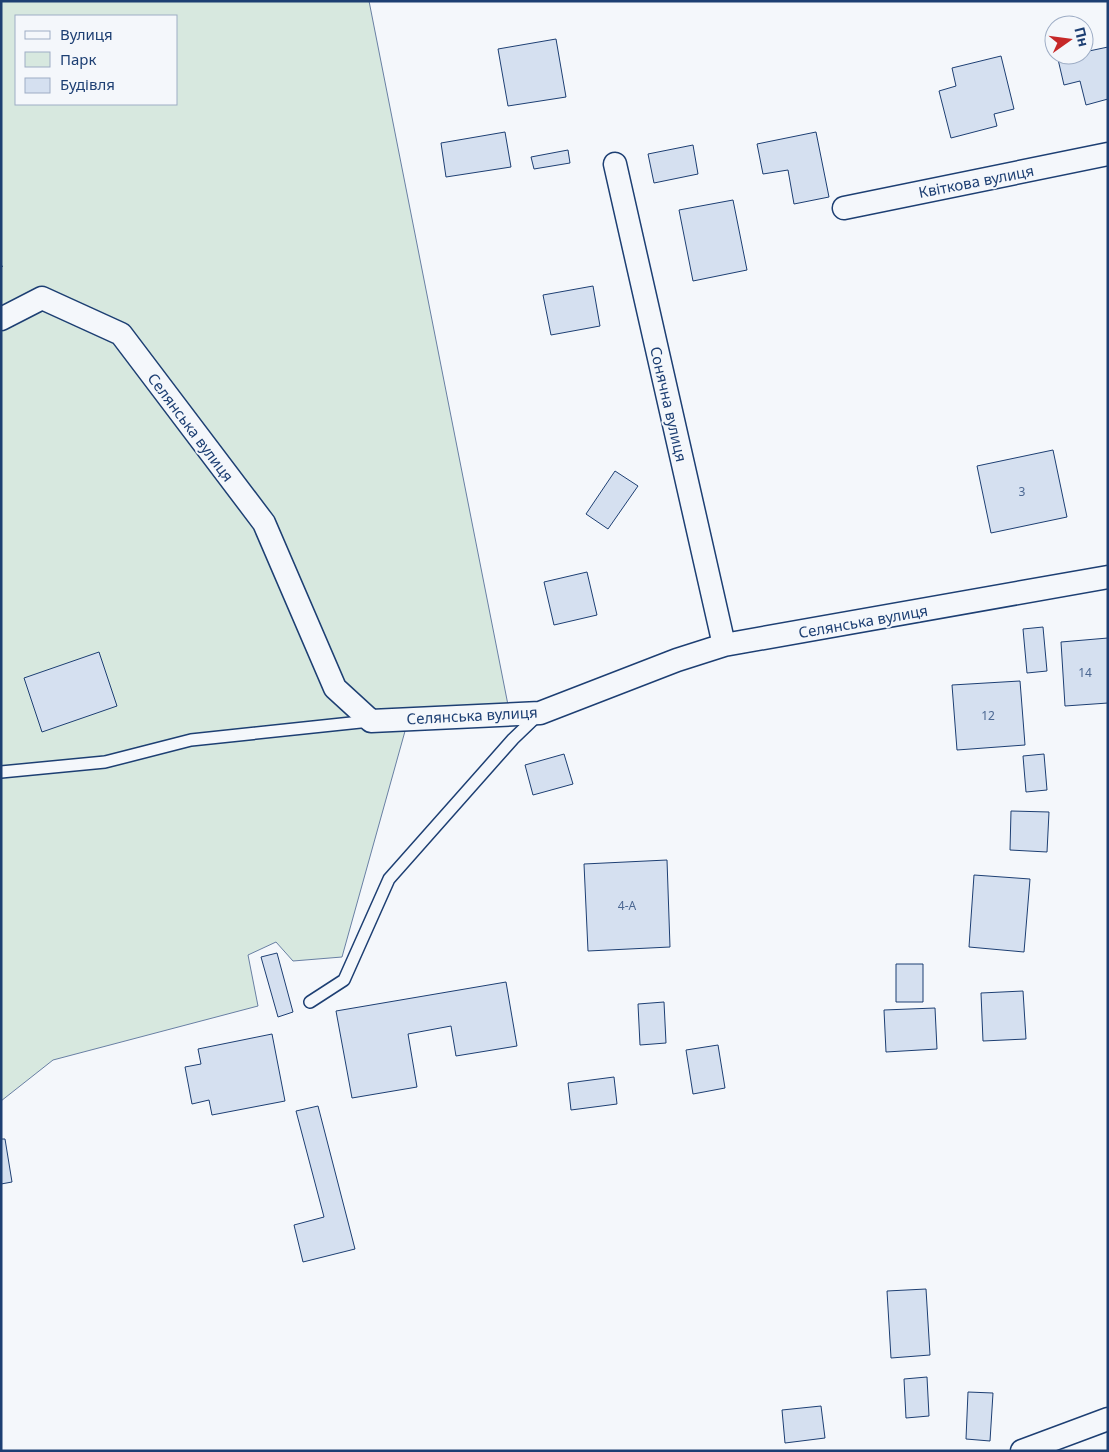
<svg xmlns="http://www.w3.org/2000/svg" width="1109" height="1452" viewBox="0 0 1109 1452" font-family="'Noto Sans',sans-serif">
  <style>
    .green { fill: #d7e8df; stroke: #687fa3; fill-rule: evenodd }
    .building { fill: #d5e0f0; stroke: #1d3f73 }
    .lines { fill: none; stroke-linecap: round; stroke-linejoin: round }
    .service-casing { stroke: #1d3f73; stroke-width: 14 }
    .minor-casing { stroke: #1d3f73; stroke-width: 25 }
    .service { stroke: #f4f7fb; stroke-width: 11 }
    .minor { stroke: #f4f7fb; stroke-width: 22 }
    .fence { stroke: #1d3f73; stroke-width: 1; stroke-dasharray: 6 2.5; stroke-linecap: butt }
    .labels { text-anchor: middle; dominant-baseline: central; stroke-width: 4; stroke-linejoin: round; paint-order: stroke }
    .number-label { font-size: 12px; fill: #4b6792 }
    .street-label { font-size: 15px; fill: #1d3f73; stroke: #f4f7fb }
  </style>
  <rect width="100%" height="100%" fill="#f4f7fb"/>
  <path class="green" d="M1,1H369L509,710L407,724L342,957L293,961L276,942L248,955L258,1006L53,1060L1,1101ZM16,16H176V104H16Z"/>
  <path class="building" d="M1084,38H1085L1089,51L1108,47V99L1086,105L1080,81L1064,85L1057,55H1084Z
    M556,39L566,97L508,106L498,49Z
    M1001,56L1014,109L994,114L997,126L951,138L939,91L956,86L952,68Z
    M505,132L511,167L446,177L441,143Z
    M816,132L829,197L794,204L788,170L763,174L757,144Z
    M693,145L698,174L654,183L648,154Z
    M568,150L570,163L534,169L531,157Z
    M733,200L747,270L693,281L679,210Z
    M593,286L600,326L551,335L543,295Z
    M1053,450L1067,517L991,533L977,466Z
    M615,471L638,486L608,529L586,514Z
    M587,572L597,615L554,625L544,582Z
    M1043,627L1047,671L1027,673L1023,629Z
    M1108,638V703L1065,706L1061,642Z
    M99,652L117,706L42,732L24,678Z
    M1020,681L1025,745L957,750L952,685Z
    M564,754L573,784L533,795L525,765Z
    M1044,754L1047,790L1026,792L1023,756Z
    M1011,811L1049,812L1047,852L1010,850Z
    M667,860L670,947L588,951L584,864Z
    M974,875L1030,879L1024,952L969,947Z
    M277,953L293,1012L278,1017L261,957Z
    M896,964H923V1002H896Z
    M506,982L517,1046L456,1056L451,1026L408,1034L417,1087L352,1098L336,1011Z
    M1023,991L1026,1039L983,1041L981,993Z
    M664,1002L666,1043L640,1045L638,1004Z
    M935,1008L937,1049L886,1052L884,1010Z
    M272,1034L285,1101L212,1115L209,1100L192,1104L185,1067L201,1064L198,1049Z
    M718,1045L725,1088L693,1094L686,1050Z
    M614,1077L617,1104L571,1110L568,1083Z
    M318,1106L355,1249L303,1262L294,1225L324,1217L296,1111Z
    M1,1139H5L12,1182L1,1184Z
    M926,1289L930,1355L891,1358L887,1291Z
    M927,1377L929,1416L906,1418L904,1379Z
    M968,1392L993,1393L990,1441L966,1439Z
    M821,1406L825,1438L785,1443L782,1410Z"/>
  <g class="lines">
    <g class="service-casing">
      <path id="service" d="M1,772L105,762L191,740L370,721
        M310,1002L344,980L389,879L513,739L538,715"/>
    </g>
    <g class="minor-casing">
      <path id="minor" d="M615,164L724,645
        M844,208L1108,154
        M1,319L42,298L121,334L264,523L335,688L371,721L540,713L677,660L724,645L1108,577
        M1022,1451L1108,1419"/>
    </g>
    <use href="#service" class="service"/>
    <use href="#minor" class="minor"/>
    <path class="fence" d="M1,267L3,266"/>
  </g>
  <g class="labels">
    <g class="number-label">
      <text x="1022" y="491">3</text>
      <text x="1085" y="672">14</text>
      <text x="988" y="715">12</text>
      <text x="627" y="905">4-А</text>
    </g>
    <g class="street-label">
      <text transform="translate(976 181) rotate(-11)">Квіткова вулиця</text>
      <text transform="translate(669 404) rotate(77)">Сонячна вулиця</text>
      <text transform="translate(191 427) rotate(53)">Селянська вулиця</text>
      <text transform="translate(863 621) rotate(-10)">Селянська вулиця</text>
      <text transform="translate(472 715) rotate(-3)">Селянська вулиця</text>
    </g>
  </g>
  <rect width="1109" height="1452" fill="none" stroke="#1d3f73" stroke-width="5"/>
  <rect x="15" y="15" width="162" height="90" fill="#f4f7fb" stroke="#9eadc5"/>
  <rect x="25" y="31" width="25" height="8" fill="#f4f7fb" stroke="#9eadc5"/>
  <text x="60" y="40" font-size="15" fill="#1d3f73">Вулиця</text>
  <rect x="25" y="52" width="25" height="15" fill="#d7e8df" stroke="#9eadc5"/>
  <text x="60" y="65" font-size="15" fill="#1d3f73">Парк</text>
  <rect x="25" y="78" width="25" height="15" fill="#d5e0f0" stroke="#9eadc5"/>
  <text x="60" y="90" font-size="15" fill="#1d3f73">Будівля</text>
  <g transform="translate(1069 40) rotate(76)"><circle r="24" fill="#f4f7fb" stroke="#9eadc5"/>
  <path d="M0-4L9 19L0 12L-9 19Z" fill="#c62828"/>
  <text y="-8" font-size="14" font-weight="bold" text-anchor="middle" fill="#1d3f73">Пн</text>
  </g>
</svg>
